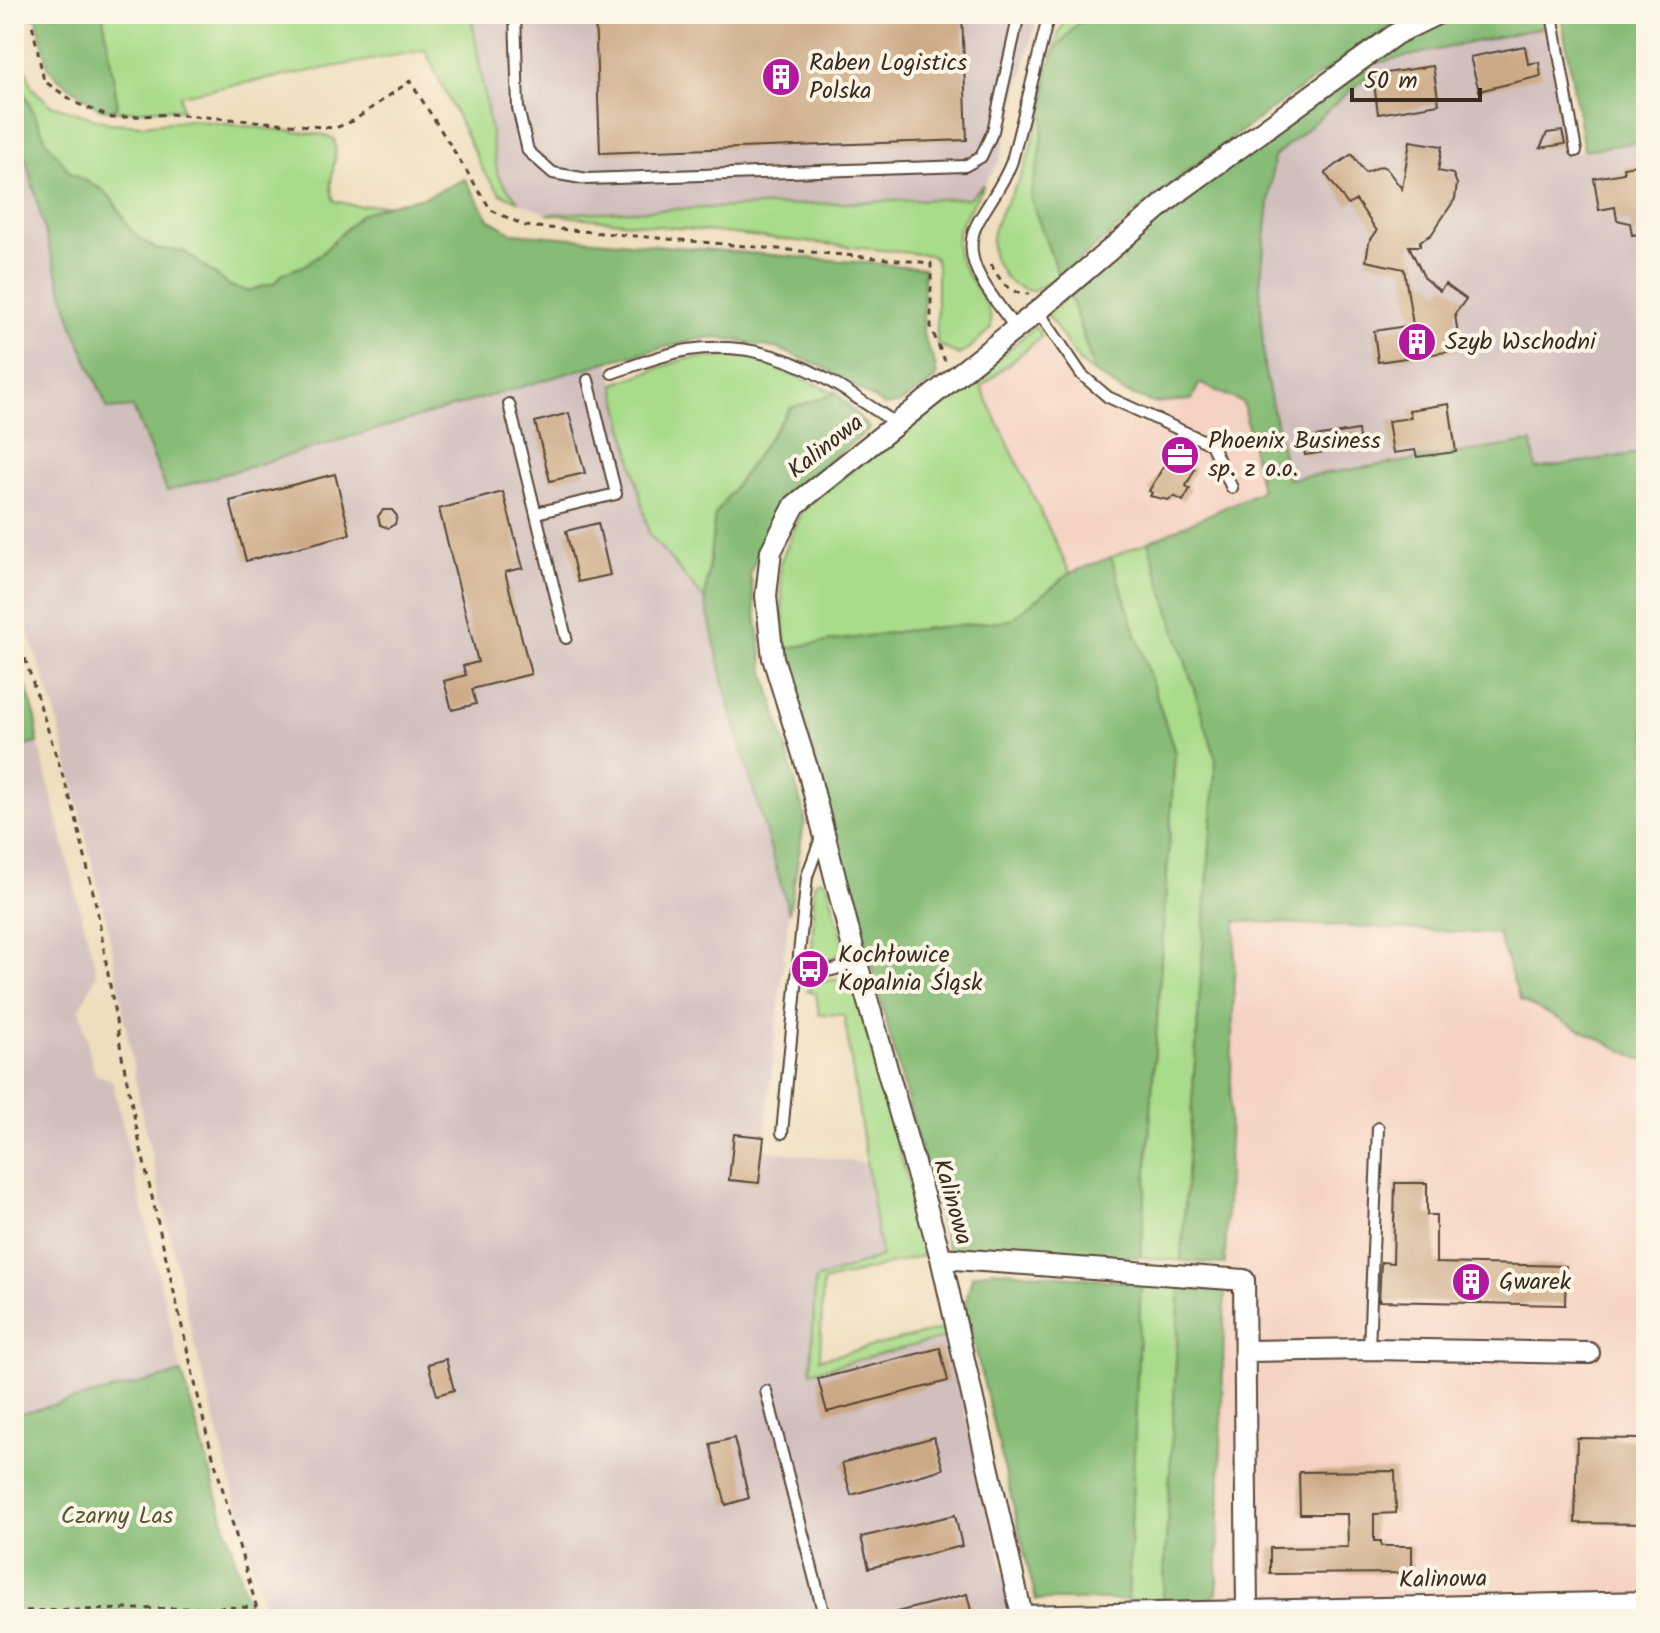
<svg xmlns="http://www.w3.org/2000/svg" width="1660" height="1633" viewBox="0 0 1660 1633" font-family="Kalam,sans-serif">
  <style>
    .built { fill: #f5d2c3 }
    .industrial { fill: #d1bfbd }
    .green { fill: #a9dc8a; stroke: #728354; stroke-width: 2 }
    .forest { fill: #86bc76; stroke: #60734a; stroke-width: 2 }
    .building { fill: #cca985 }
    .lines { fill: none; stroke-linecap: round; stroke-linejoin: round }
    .lane-casing { stroke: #564536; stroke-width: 14 }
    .street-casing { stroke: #564536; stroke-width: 24 }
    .path { stroke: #564536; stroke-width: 3; stroke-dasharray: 6 6; stroke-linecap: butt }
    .lane { stroke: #fff; stroke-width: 10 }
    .street { stroke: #fff; stroke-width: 20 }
    .labels { text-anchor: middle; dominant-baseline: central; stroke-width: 8; stroke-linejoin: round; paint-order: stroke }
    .poi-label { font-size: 24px; fill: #3b2a1e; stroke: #fcf5e5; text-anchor: start }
    .street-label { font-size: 24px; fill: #3b2a1e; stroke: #fcf5e5 }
    .park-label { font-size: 24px; fill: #565639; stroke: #fcf5e5 }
  </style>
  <rect width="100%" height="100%" fill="#fcf5e5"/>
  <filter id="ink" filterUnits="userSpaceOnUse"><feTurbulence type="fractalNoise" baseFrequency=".0125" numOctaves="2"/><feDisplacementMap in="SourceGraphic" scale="16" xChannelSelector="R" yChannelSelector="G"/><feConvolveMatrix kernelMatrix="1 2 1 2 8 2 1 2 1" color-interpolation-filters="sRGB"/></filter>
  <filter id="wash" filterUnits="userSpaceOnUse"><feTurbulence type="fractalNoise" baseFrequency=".006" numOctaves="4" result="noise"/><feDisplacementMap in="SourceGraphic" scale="32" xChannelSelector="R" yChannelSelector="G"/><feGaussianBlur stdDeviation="1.8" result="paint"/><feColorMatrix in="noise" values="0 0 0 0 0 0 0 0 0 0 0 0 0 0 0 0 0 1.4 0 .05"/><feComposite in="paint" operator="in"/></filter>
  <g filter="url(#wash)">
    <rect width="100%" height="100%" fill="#efdebd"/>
    <path class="built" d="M1042,336L1070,382L1093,404L1142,428L1150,416L1153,403L1191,400L1199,382L1243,403L1261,492L1070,573L981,386Z
      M1236,921L1498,934L1520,1000L1646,1062V1619H1216Z"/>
    <path class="industrial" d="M471,14H1038L999,162L984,184L969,198L547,214L518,201L496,174Z
      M1545,27L1570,152L1646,141V452L1536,469L1531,442L1288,479L1264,368L1260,285L1274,158L1371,72V64Z
      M14,111L48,243L74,329L107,409L133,407L167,491L609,361L649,534L705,600L727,697L789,913L763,1150L866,1163L881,1257L815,1280L811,1371L947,1337L1015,1619H267L194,1342L141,1109L107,922L54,707L14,592Z
      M38,743L97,974L80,1009L95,1074L112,1080L182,1373L14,1415V748Z"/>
    <path class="green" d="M102,14H471L498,176L518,201L501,194L484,172L425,50L180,95L182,110C157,105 134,114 110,110L118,106Z
      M1068,14H1178L1130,20L1110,17L1055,50L1058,35Z
      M14,18L16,36L32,88L51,105L109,123L142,125L190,120L325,135L334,139C340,161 325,179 334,201L357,206L390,204L361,214L320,255L303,266L284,273L274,283L248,291L232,287L183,251L156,249L141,239L129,228L112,199L101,189L71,173L59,160L47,142L14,71Z
      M1047,83L1041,151L1030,197L1059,277L1032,291C1015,288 1008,283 999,268C976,231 1013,200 1025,166C1035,139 1039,111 1047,83Z
      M984,184C977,198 965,214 959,229C945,269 995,292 991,328L968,350L958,355L937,344V266L935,258L929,255L547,214L969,198Z
      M1070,295L1095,373L1079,361L1047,314Z
      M1035,326L1042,336L981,387L1070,573L1010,620L903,631L785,648L780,563L804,507L976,378Z
      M747,356L837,393L790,409L715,515L705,600L649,534L614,384L685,359Z
      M1148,542L1216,759L1181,1261L1141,1257L1175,753L1111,557Z
      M821,879L827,883L843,941L841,953C831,960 821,962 812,953L814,888L815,882Z
      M830,980H843L855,990L928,1254L823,1282L820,1359L947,1328V1337L811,1372L815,1280L881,1257L844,1015L819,1014L816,994L807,991L815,984Z
      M1141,1283L1180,1288L1163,1600H1128Z"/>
    <path class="forest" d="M36,14H103L118,106L110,110L100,109L54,75L48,67Z
      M1178,14H1408L1284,100L1186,172L1059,277L1030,197L1041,151L1048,66L1055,50L1077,24L1095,15L1130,20Z
      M1455,14H1544L1545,27L1371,64L1372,72L1274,157L1260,285L1264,368L1288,479L1532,442L1536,469L1646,452V1062L1520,1000L1498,934L1236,921L1225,1264L1181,1261L1216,759L1148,542L1261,491L1243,403L1200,383L1191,400L1153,403L1124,392L1095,373L1070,295L1176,200L1403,36Z
      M1561,14H1646V141L1584,150Z
      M14,71L47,142L71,173L101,189L112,199L129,228L141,239L156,249L183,251L232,287L249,291L274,283L284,273L303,266L320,255L361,214L390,204L425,197L465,179L489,219L513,233L924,268L923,333C926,349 939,362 936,379L898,404L885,406L825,368L779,349L722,338L699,339L609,361L167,491L133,407L108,409L74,329L48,243L14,113Z
      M837,393L870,429L779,501L750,573L764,669L805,818L789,913L727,697L705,600L715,515L790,408Z
      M1111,557L1175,753L1141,1257L948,1250L785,648L903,631L1010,620L1070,573Z
      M14,649L36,718L38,743L14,748Z
      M992,1270L1141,1283L1128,1600H1036L965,1305L972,1276Z
      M1180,1288H1225L1217,1594L1207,1600H1163Z
      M182,1373L252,1619H14V1415Z"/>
    <g id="blocks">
      <path class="building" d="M595,14H962L967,140L600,153Z
        M1525,46L1528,64L1539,62L1541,76L1479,91L1470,57Z
        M1433,66L1439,104L1378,114L1373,75Z
        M1562,131L1565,144L1540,148L1547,133Z
        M1410,141L1442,146L1438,171L1453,174L1457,184L1455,199L1431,235L1420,241V246H1409L1425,279L1440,291L1445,284L1466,299L1455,314L1460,350L1378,362L1374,331L1413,325L1404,269L1366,261L1369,242L1377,231L1356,200L1348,205L1325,173L1352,154L1365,173L1381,166L1386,168L1402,189Z
        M1636,165L1638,176L1646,179V233L1632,235L1630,223L1617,220L1615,207L1599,210L1594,178L1624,173L1623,167Z
        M1449,404L1456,452L1417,457L1415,450L1393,453L1388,421L1411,418L1409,410Z
        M569,413L585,473L550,481L535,422Z
        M1358,430L1360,446L1305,455L1302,439Z
        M1176,445L1194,454L1188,465L1195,469L1186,486L1190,489L1183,501L1174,496L1168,500L1150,496L1152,493L1149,491Z
        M335,474L350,534L246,561L230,501Z
        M503,492L523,568L505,572L531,674L472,689L476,704L452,710L444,681L466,675L463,666L478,662L439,509Z
        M383,510H392L397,516L395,524L388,528L380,525L378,516Z
        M598,523L610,575L578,582L566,531Z
        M734,1134L764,1137L759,1183L729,1180Z
        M1395,1183H1427V1215H1436V1263L1566,1266L1565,1305L1379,1301L1381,1262L1393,1263Z
        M940,1348L948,1381L827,1412L818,1379Z
        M446,1359L454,1390L437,1395L428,1364Z
        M934,1437L943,1469L851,1495L842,1463Z
        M734,1438L749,1498L726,1505L710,1444Z
        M1577,1438L1639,1439L1638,1481L1646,1482V1524L1575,1523Z
        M1395,1471L1396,1513L1374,1514V1541H1381V1546H1412V1573L1270,1574V1548L1348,1547L1347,1514H1300L1299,1472Z
        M955,1515L962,1546L869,1568L861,1537Z
        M967,1594L973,1619H890L889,1614Z"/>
    </g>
  </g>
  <g filter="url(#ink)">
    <use href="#blocks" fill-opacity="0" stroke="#564536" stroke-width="2"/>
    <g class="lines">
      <g class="lane-casing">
        <path id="lane" d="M515,14L518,108L528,151L553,173L587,179L965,166L981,157L993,131L1019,14
          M1552,14L1576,151
          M1038,311L1082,375L1108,397L1211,444L1232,488
          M1016,329C995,298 956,261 978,222C989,202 1004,183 1012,161L1049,14
          M612,373C636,365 663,354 688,350C774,337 829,380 897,424
          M509,404L566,638
          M536,513L616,494L588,380
          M821,838L807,876L799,954C811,980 835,972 856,960
          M782,1133L799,956
          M1369,1349L1378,1128
          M766,1391L825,1619"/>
      </g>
      <g class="street-casing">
        <path id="street" d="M1437,14L1396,34L1173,196L1038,311L795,505L771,551L766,596L773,658L809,774L856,960L941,1258L1022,1616L1646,1602
          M941,1258L1244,1280L1247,1611
          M1245,1351L1369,1349L1589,1353"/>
      </g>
      <path class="path" d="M30,14L44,81L76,103L112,118L170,114L335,128L353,121L410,81L491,210L526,226L931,263V328L945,361
        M991,264C1000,281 1009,294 1029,294
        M14,624L75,814L97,909L122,1056L140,1145L207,1435L260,1619
        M14,1611L256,1607"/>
      <use href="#lane" class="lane"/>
      <use href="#street" class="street"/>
    </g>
  </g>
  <defs>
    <g id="building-disc" transform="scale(2)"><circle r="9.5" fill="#b5179e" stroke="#fcf5e5"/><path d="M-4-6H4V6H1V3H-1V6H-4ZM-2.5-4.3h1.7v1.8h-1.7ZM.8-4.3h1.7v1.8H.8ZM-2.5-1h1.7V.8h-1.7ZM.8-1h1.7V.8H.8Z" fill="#fff"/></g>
    <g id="office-disc" transform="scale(2)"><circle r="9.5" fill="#b5179e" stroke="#fcf5e5"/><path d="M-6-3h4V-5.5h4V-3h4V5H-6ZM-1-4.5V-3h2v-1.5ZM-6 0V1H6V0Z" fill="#fff"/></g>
    <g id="bus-disc" transform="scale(2)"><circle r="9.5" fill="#b5179e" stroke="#fcf5e5"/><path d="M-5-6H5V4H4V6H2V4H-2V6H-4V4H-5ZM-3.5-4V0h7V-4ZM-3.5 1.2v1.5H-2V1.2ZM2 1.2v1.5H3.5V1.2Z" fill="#fff"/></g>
  </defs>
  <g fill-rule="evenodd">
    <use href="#building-disc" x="781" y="77"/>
    <use href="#building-disc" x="1417" y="342"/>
    <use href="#office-disc" x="1180" y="455"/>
    <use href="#bus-disc" x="810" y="969"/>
    <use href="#building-disc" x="1471" y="1282"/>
  </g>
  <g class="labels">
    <g class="poi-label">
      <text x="809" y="63">Raben Logistics<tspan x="809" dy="28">Polska</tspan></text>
      <text x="1445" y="342">Szyb Wschodni</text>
      <text x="1208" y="441">Phoenix Business<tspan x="1208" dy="28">sp. z o.o.</tspan></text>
      <text x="838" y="955">Kochłowice<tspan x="838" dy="28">Kopalnia Śląsk</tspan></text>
      <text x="1499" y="1282">Gwarek</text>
    </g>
    <g class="street-label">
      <text transform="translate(826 447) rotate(-38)">Kalinowa</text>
      <text transform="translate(952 1202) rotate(74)">Kalinowa</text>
      <text transform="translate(1443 1580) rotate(-1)">Kalinowa</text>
    </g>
    <g class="park-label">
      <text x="117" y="1516">Czarny Las</text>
    </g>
  </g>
  <rect width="1660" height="1633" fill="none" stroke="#fcf5e5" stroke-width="48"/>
  <path d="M1352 88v12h128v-12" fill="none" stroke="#3b2a1e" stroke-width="4"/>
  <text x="1364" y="88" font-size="24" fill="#3b2a1e" stroke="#fcf5e5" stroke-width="6" paint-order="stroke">50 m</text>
</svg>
